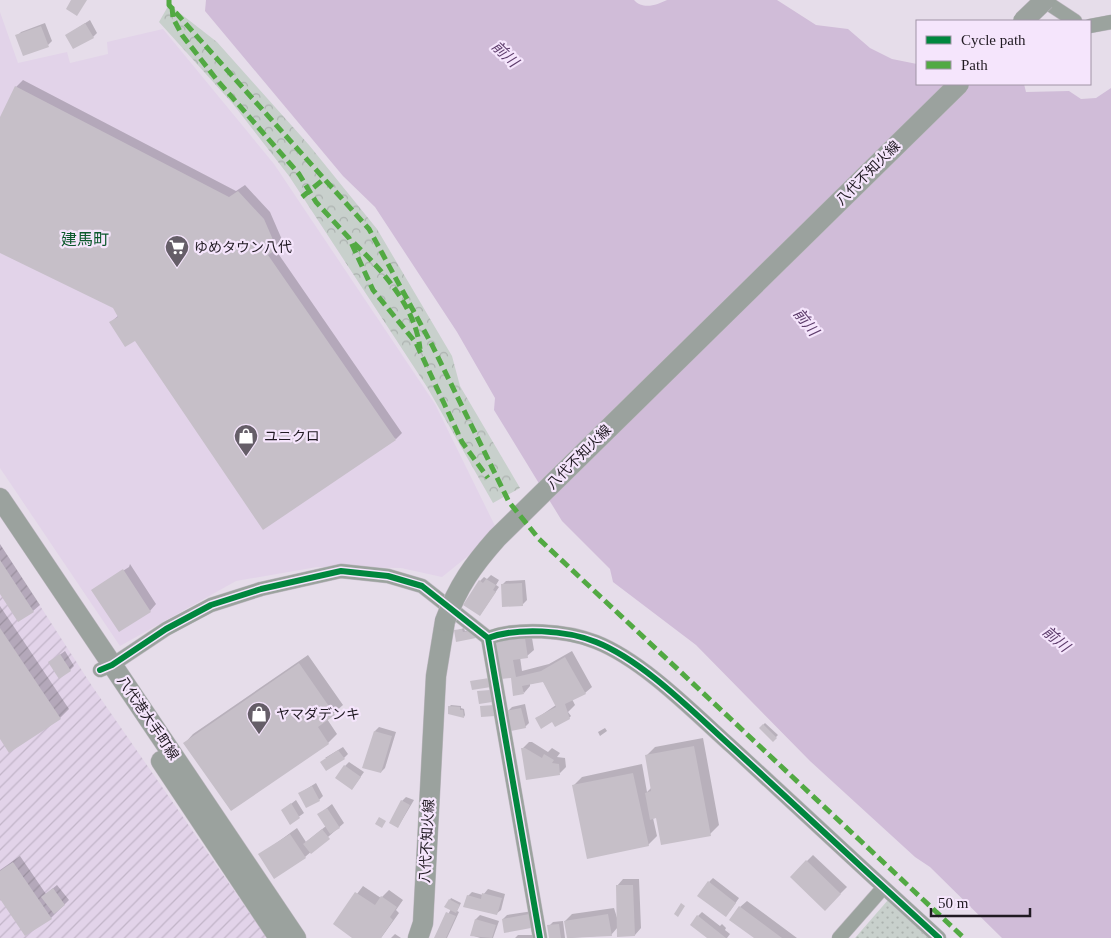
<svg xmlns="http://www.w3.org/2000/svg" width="1111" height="938" viewBox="0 0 1111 938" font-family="'Times New Roman','Noto Sans JP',serif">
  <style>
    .built { fill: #e2d3e9 }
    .industrial { fill: url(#industrial-furrows) }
    .grass { fill: url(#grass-dots) }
    .forest { fill: url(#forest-crowns) }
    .water { fill: #d0bcd8 }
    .shadow { fill: #0003 }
    .building { fill: #c6bfc8 }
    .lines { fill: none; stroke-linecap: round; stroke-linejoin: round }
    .minor-casing { stroke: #c2bbc5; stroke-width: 15 }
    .secondary-casing { stroke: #c2bbc5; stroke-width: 21 }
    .minor { stroke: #9ba39e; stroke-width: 14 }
    .secondary { stroke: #9ba29e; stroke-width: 20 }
    .secondary-bridge-casing { stroke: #c2bbc5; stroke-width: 21; stroke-linecap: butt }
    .secondary-bridge { stroke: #9ba29e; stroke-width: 20 }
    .quiet { stroke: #52a943; stroke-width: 5; stroke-dasharray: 10 5; stroke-linecap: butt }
    .cycleway-casing { stroke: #f5e5fc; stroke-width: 9 }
    .cycleway { stroke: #00873e; stroke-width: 6 }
    .labels { text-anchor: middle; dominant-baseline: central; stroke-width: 4.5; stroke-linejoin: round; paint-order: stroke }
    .street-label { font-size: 14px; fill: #201a22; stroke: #f5e5fc }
    .poi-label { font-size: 14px; fill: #201a22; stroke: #f5e5fc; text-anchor: start }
    .water-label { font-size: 15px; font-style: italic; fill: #5e3d6c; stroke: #f5e5fc }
    .quarter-label { font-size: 16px; fill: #0c582d; stroke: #f5e5fc }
  </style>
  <defs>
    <pattern id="industrial-furrows" width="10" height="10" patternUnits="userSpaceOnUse" patternTransform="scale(1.25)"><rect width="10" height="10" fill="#e2d3e9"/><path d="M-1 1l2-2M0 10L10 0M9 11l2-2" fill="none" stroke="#c2b5c8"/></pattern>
    <pattern id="grass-dots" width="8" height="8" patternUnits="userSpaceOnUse" patternTransform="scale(1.25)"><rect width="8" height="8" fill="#c8d0cc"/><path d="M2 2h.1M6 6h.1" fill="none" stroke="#acb2af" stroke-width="1.8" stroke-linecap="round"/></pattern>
    <pattern id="forest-crowns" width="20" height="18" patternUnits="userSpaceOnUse" patternTransform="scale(1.25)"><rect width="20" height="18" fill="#c8d0cc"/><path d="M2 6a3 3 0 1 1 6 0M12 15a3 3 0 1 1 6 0" fill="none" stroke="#acb2af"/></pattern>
  </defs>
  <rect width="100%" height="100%" fill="#e6ddea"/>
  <path class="built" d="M0,12L18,63L67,52L70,63L108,54L107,42L163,29L274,164L435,404L498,532L442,577L401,568L317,567L236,581L120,646L0,468Z"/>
  <path class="industrial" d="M0,544L92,686L267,938H0Z"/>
  <path class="grass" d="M888,900L929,938H855Z"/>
  <path class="forest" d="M171,1L172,7L217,42L309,145L377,229L452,356L460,386L520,488L493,503L427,387L289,176L233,104L159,22Z"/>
  <path class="water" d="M206,0H634C643,10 657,5 667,0H777L816,25L848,29L870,48L892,59L917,64V84H1024L1026,92L1069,91L1081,99L1096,98L1111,88V938H1002L930,867L915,857L810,761L696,645L613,582L610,569L562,521L494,410L495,398L457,332L375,207L343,176L205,11Z"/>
  <path class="shadow" d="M90,20L97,33L93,37L67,35Z
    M45,23L52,41L48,45L17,36L21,32Z
    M23,80L236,191L245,185L270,212L283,242L275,249L402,433L396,439L135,339L111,322L119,315L113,307L0,251V119L16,87Z
    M0,544L40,605L33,611L0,592Z
    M130,564L156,604L150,611L93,590L129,567Z
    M491,575L499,580L496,585L499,587L480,615V581L484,577L487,579Z
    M525,580L527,600L522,605L502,585L506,581Z
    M0,606L69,709L60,718L0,737Z
    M464,628L465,631L476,629L477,635L455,631Z
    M531,632L534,650L527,656L520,657L522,671L549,664L572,651L592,687L585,693L572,699L575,705L568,712L571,716L569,718H537L556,705L543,681L530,684V686L524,693L512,676L497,643L504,636Z
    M65,651L74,666L70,670L50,662Z
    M308,655L343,705L327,719L337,734L328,743L231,810L185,743L193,734Z
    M525,704L529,723L525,727L508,711L512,707Z
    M451,705L461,706V708L464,709L465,715L464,717L449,707Z
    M765,723L778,735L773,740L760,728Z
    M379,727L396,732L385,768L381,772L375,731Z
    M605,728L607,731L600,736L598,732Z
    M703,738L719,825L710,834L657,817L653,818L657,836L648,845L573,786L582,777L642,764L647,792L652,787L646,756L655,747Z
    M529,742H532L548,752L552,748L560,753L557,757L565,758L566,767L560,773L522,749Z
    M343,747L348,754L344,758H325Z
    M349,762L364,772L352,789L345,766Z
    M316,783L323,796L319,800L300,793Z
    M406,797L414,800L398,827L402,801Z
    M296,800L304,813L290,823L283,810Z
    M332,804L344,823L305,857L274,877L260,855L297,828L306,842L326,826L319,814Z
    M813,855L847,887L825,909L791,877Z
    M20,856L46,894L57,885L69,900L51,918L0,896V870Z
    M713,878L739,898L730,911L709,882Z
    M623,879H639L641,928L635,935L618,927L611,935L568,938L565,921L572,914L614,908L618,921L617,886Z
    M363,886L381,898L389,890L403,900L396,910L399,913L381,938H355L334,924Z
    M488,889L505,894L501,910L496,914L468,896L472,892L483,895Z
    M451,898L461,903L457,911L459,912L447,938H435L451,909L446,907Z
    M747,901L797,938H756L740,907Z
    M533,911L535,923L531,927L505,931L503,919L507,915Z
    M702,912L720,926L722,924L726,928L725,930L730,934L727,938H709L698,916Z
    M480,915L499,921L493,938H480L471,935L476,919Z
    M563,921L565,938H550L549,926L553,922Z
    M395,934L401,938H391Z
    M518,935H536V938H515Z"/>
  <path class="building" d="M71,0H87L77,16L66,9Z
    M85,23L94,38L73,49L65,35Z
    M41,26L49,47L23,56L15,35Z
    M15,86L229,197L238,191L264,219L277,249L268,255L396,440L263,530L135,341L125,347L109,322L118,317L113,308L0,253V117Z
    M0,560L34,612L18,622L0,594Z
    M123,569L151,612L119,632L91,590Z
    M486,579L496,585L493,590L496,592L480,616L463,605L479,580L483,583Z
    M522,583L523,606L502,607L501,584Z
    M0,628L61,719L9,753L0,739Z
    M462,629L463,632L474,630L476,638L456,642L454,630Z
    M525,638L528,658L513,660L516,677L541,671L565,657L586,694L565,704L570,719L555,727L552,722L541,729L535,718L556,707L543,682L522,686L524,694L513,696L511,678L501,679L496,642Z
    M60,654L71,671L59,679L48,662Z
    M299,663L335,715L318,727L329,744L231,811L183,743Z
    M489,678L491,687L472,690L470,681Z
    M490,690L492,702L479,704L477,691Z
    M494,705L495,716L481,717L480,706Z
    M448,706L460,707V710H463L464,718L448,714Z
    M521,708L526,728L511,731L506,711Z
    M763,724L777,738L773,742L759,728Z
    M374,731L392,736L381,773L362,768Z
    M694,746L711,836L661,845L656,818L650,820L645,793L651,791L645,755Z
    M521,748H525L542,758L544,754L554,760L552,763L559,764L560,775L526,780Z
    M338,750L345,759L326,771L320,762Z
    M344,765L361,777L352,790L335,778Z
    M633,773L649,846L587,859L572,785Z
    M312,786L320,801L306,808L298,793Z
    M401,800L410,805L398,828L389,823Z
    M291,803L300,818L290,825L281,810Z
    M327,808L340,828L330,834L317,814Z
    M379,817L386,821L382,828L375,824Z
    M322,829L330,839L311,854L303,844Z
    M290,834L306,858L274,879L258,854Z
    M806,860L841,894L825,911L790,877Z
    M13,862L52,919L25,936L0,899V871Z
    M708,881L736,903L726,917L697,896Z
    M616,885H633L635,936L617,937Z
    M53,888L65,905L54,914L41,897Z
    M355,892L375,905L381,896L397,907L390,917L393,920L381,938H352L333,924Z
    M482,893L502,898L497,915L463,907L467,895L481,899Z
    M449,899L460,905L456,913L444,907Z
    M681,903L685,906L678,917L674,914Z
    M739,906L782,938H754L729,920Z
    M446,912L456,916L446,938H434Z
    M529,914L531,928L504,933L502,919Z
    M608,914L612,936L567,938L564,921Z
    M697,915L726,938H707L690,925Z
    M475,919L496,925L492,938L470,936Z
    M559,924L561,938H549L547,925Z"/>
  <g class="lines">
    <g class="minor-casing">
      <path id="minor" d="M1043,0L1075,21
        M1090,26L1111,22
        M488,638C518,627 566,630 596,642C644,661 695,714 733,748C802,812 870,875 939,938
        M100,670L112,665L166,629L211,605L261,589L341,571L388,576L422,586L488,638L540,938
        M839,938L883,888"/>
    </g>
    <g class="secondary-casing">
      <path id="secondary" d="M0,498L296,938
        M161,761L279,938
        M418,938L423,923L436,676L445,621"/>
    </g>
    <use href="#minor" class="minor"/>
    <use href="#secondary" class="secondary"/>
    <g class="secondary-bridge-casing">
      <path id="secondary-bridge" d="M1023,21L1045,0
        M445,621C458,586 473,565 497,538L959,84"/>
    </g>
    <use href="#secondary-bridge" class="secondary-bridge"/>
    <path class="quiet" d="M169,0V5L369,229L432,345L509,502L539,539L964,938
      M172,7L173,18L182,35L217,80L299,174L316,202L349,238L373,290L416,343L462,442L488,478
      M302,197L324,179
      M354,243C383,271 416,308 420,349"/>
    <g class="cycleway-casing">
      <path id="cycleway" d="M488,638C518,627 566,630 596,642C644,661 695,714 733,748C802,812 870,875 939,938
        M100,670L112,665L166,629L211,605L261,589L341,571L388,576L422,586L488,638L540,938"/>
    </g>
    <use href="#cycleway" class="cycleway"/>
  </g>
  <defs>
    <g id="supermarket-pin" transform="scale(1.25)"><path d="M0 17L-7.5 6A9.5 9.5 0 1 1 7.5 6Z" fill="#655e68" stroke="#f5e5fc"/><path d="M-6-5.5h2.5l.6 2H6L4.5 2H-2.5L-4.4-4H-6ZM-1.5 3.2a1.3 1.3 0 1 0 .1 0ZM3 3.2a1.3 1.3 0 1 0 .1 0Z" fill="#fff"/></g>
    <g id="shop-pin" transform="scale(1.25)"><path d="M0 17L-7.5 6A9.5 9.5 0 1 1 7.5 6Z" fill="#655e68" stroke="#f5e5fc"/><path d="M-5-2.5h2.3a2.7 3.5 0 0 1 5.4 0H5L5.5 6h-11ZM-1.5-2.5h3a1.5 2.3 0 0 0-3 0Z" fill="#fff"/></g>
  </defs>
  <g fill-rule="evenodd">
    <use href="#supermarket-pin" x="177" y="247"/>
    <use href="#shop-pin" x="246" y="436"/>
    <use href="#shop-pin" x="259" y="714"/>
  </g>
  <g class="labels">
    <g class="street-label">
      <text transform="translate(868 173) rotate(-45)">八代不知火線</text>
      <text transform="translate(579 457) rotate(-45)">八代不知火線</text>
      <text transform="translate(148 718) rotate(56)">八代港大手町線</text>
      <text transform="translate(427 841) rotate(-87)">八代不知火線</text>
    </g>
    <g class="poi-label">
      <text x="194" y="247">ゆめタウン八代</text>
      <text x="264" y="436">ユニクロ</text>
      <text x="276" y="714">ヤマダデンキ</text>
    </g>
    <g class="water-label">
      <text transform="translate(505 54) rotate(44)">前川</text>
      <text transform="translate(806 322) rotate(51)">前川</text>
      <text transform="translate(1056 639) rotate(41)">前川</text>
    </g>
    <g class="quarter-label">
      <text x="85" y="239">建馬町</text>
    </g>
  </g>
  <rect x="916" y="20" width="175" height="65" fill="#f5e5fc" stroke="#a094a5"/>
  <rect x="926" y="36" width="25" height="8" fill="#00873e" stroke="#a094a5"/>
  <text x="961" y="45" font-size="15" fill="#201a22">Cycle path</text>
  <rect x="926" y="61" width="25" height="8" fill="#52a943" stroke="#a094a5"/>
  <text x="961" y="70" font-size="15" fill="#201a22">Path</text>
  <path d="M931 908v8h99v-8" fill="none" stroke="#201a22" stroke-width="2.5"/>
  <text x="938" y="908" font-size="15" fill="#201a22" stroke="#f5e5fc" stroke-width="4" paint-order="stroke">50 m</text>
</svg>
